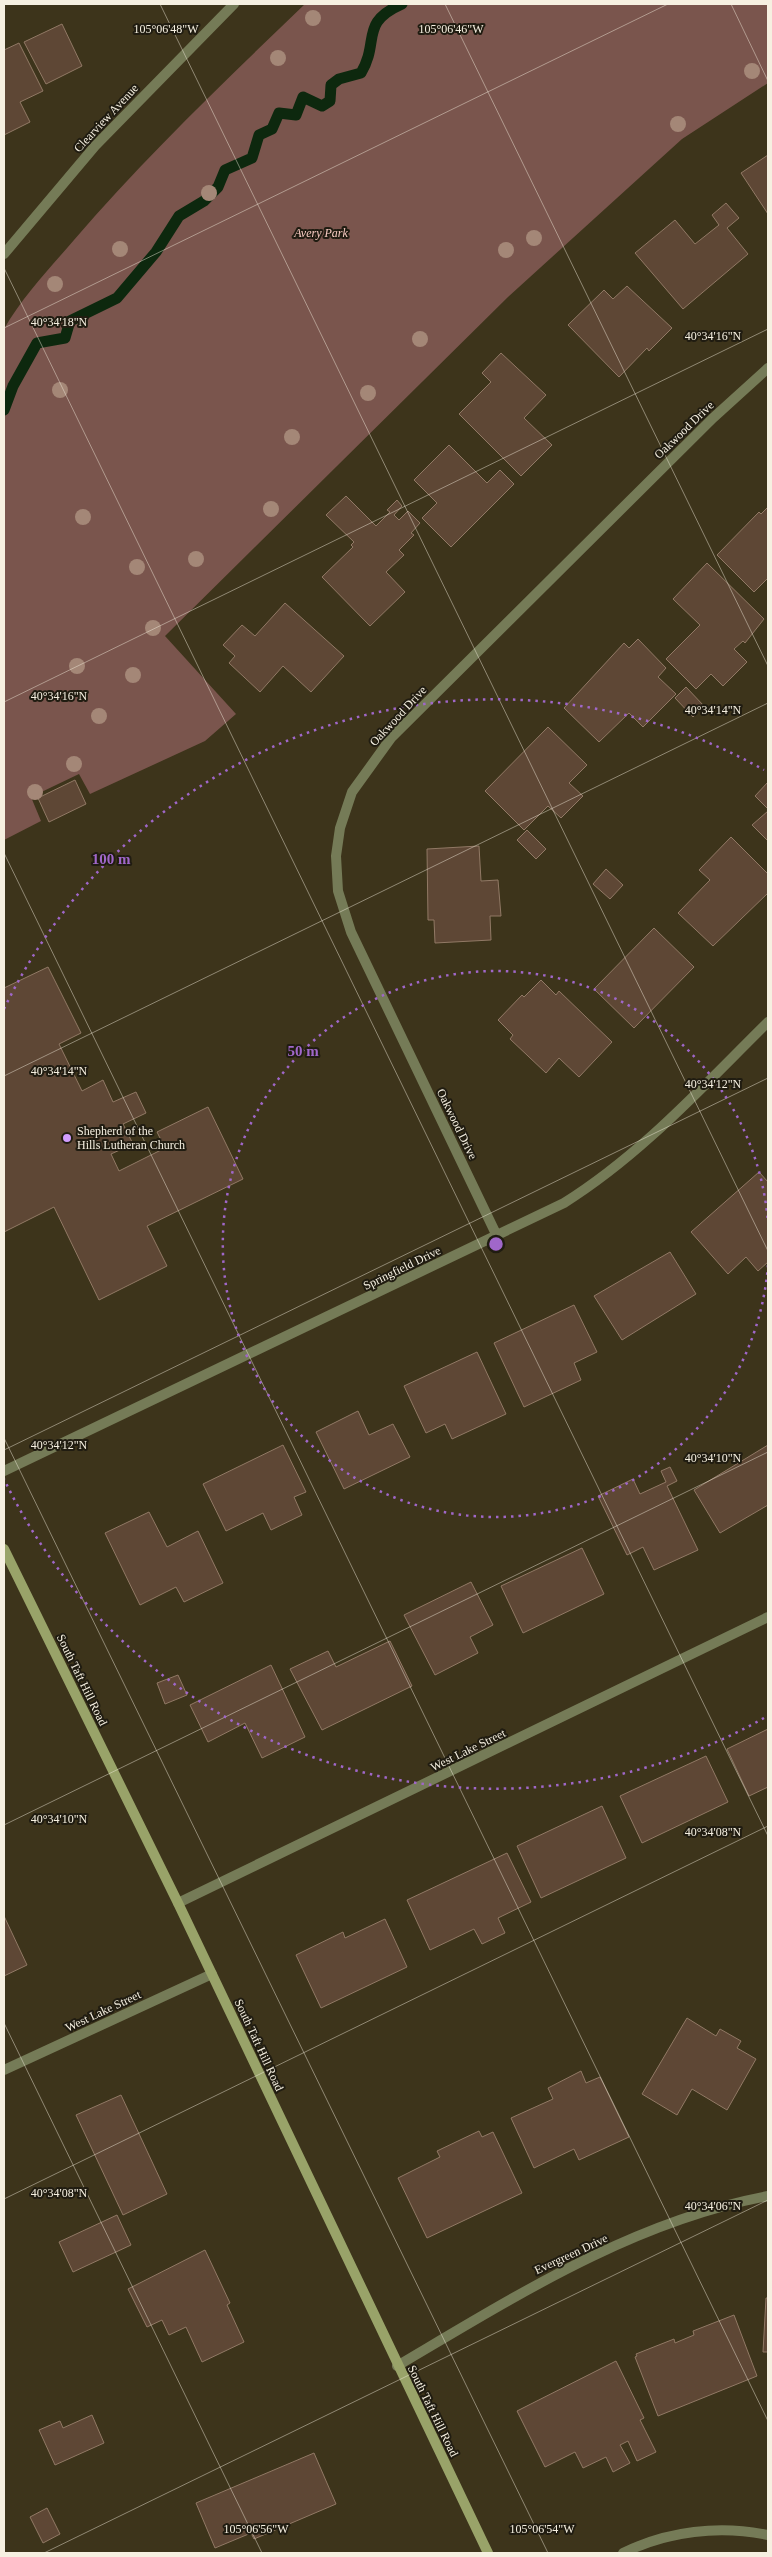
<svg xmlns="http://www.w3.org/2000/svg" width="772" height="2557" viewBox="0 0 772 2557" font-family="Georgia,serif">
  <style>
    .green { fill: #7a554d }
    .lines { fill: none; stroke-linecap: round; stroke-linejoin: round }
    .stream { stroke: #0d280e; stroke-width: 11 }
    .building { fill: #5e4735; stroke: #917965 }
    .service { stroke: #757b57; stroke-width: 10 }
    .minor { stroke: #757b57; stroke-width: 10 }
    .secondary { stroke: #99a369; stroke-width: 10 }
    .tree { fill: #a48777 }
    .ticks { fill: none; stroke: #f6f0e1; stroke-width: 1; stroke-opacity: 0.45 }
    .ring { fill: none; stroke: #a067c9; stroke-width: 2.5; stroke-dasharray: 2.5 5 }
    .poi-dot { fill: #d19dfe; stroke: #201c11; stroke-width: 2 }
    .labels { text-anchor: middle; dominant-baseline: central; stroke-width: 4; stroke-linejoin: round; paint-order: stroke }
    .street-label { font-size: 12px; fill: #f6f0e1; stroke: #201c11 }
    .park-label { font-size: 12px; font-style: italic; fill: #f8cbc2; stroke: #201c11 }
    .poi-label { font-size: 12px; fill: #f6f0e1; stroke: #201c11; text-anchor: start }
    .ticks-label { font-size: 12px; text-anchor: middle; fill: #f6f0e1; stroke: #201c11; stroke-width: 4; stroke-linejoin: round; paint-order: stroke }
    .centre { fill: #a067c9; stroke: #201c11; stroke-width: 2.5 }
    .ring-label { font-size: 15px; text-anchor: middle; font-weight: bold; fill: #a067c9; stroke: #201c11; stroke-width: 4; stroke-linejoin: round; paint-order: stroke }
  </style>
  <rect width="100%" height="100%" fill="#3d341b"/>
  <path class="green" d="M305,4H768V83L682,139L508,297L165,636L236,714L205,741L90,794L79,774L31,797L41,821L4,840V329C23,296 50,268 74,240C146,156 226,80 305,4Z"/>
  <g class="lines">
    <path class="stream" d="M4,410L13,386L37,343L65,338L70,321L117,298L156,252L179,216L204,201L218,187L225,170L252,158L259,135L272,129L279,113L296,115L303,97L322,106L330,101L331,85L339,79L361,73C380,41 359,23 402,4"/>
  </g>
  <path class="building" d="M62,24L82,66L46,84L24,42Z
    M19,43L43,91L20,102L30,122L4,135V50Z
    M768,155V214L741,173Z
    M726,203L739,218L727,228L748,254L683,309L635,253L675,220L695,244L719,225L712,215Z
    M627,286L672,328L649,351L647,348L619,377L568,325L604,290L613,299Z
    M501,353L546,395L524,418L552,445L521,476L459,414L491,382L482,373Z
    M449,445L487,483L500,470L514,484L451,547L422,518L437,503L414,480Z
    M346,496L376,526L390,512L387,510L397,500L402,506L394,515L399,520L408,511L420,523L411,533L414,535L399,550L404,555L386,572L405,592L370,626L322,577L353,547L351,545L354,542L326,515Z
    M768,507V578L754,592L717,555L759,512L761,514Z
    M707,563L764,619L745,643L743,641L734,649L747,662L723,686L711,674L696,689L666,659L700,625L673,599Z
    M285,603L344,656L311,692L283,666L260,692L229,663L235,656L223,645L242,625L255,636Z
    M638,639L666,668L658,677L676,694L643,727L629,713L599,742L564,708L624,643L629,648Z
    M686,687L704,706L693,717L675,698Z
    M548,727L587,765L569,783L583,796L561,818L548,806L524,830L485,791Z
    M75,780L86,804L49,822L38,798Z
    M768,782V809L755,796Z
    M768,811V841L752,825Z
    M527,830L546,849L536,859L517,840Z
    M731,837L768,874V893L713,946L678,913L710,880L699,870Z
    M479,846L481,881L498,880L501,916H490L491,940L435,943L434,920H428L427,849Z
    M606,869L623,885L610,899L593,884Z
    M654,928L694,967L634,1028L594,989Z
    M48,967L81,1033L59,1044L82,1091L103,1080L113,1102L136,1092L146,1113L123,1124L133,1144L111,1154L119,1171L165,1148L157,1132L208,1107L243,1179L147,1226L167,1266L99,1300L54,1207L4,1232V988Z
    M541,980L556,995L559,991L612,1042L579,1077L559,1058L546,1073L510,1039L513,1035L498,1020L522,995L524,997Z
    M759,1172L768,1182V1262L758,1271L746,1257L728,1274L691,1232Z
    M670,1252L696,1294L622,1340L594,1296Z
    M574,1305L597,1352L574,1363L581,1380L524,1407L494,1343Z
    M477,1352L506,1414L452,1439L445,1424L426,1433L404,1386Z
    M358,1411L369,1435L393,1424L410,1457L344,1489L316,1432Z
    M283,1445L306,1492L294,1497L302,1515L271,1530L263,1513L226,1531L203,1484Z
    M768,1445V1505L720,1533L694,1490Z
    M670,1467L677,1481L667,1486L698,1550L654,1570L643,1547L627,1555L598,1496L633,1479L640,1494L666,1482L661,1471Z
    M149,1512L167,1547L198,1531L223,1583L184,1602L176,1587L140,1605L105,1533Z
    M582,1548L604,1594L523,1633L501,1586Z
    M471,1582L493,1625L470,1637L478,1653L435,1675L404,1615Z
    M390,1641L412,1686L322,1730L290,1669L328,1651L336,1667Z
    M271,1665L305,1737L262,1758L245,1723L208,1742L190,1705Z
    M178,1675L187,1695L165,1704L157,1683Z
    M768,1729V1787L749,1796L727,1749Z
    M706,1756L728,1802L642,1843L620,1796Z
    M602,1806L626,1858L541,1898L517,1846Z
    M507,1853L531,1902L498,1918L505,1933L482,1944L474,1929L430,1950L407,1900Z
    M4,1916L27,1965L4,1976Z
    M385,1919L407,1967L321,2008L296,1955L343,1932L345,1938Z
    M687,2018L716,2036L720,2029L741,2041L737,2048L756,2059L727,2110L692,2089L677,2115L642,2094Z
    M581,2071L586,2083L600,2077L629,2137L579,2160L574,2149L534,2168L511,2118L553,2099L548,2088Z
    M121,2095L167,2194L123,2215L76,2115Z
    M479,2131L482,2137L493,2132L522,2193L427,2238L398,2178L440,2157L437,2151Z
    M117,2215L131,2245L73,2272L59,2242Z
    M205,2250L230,2303L227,2305L244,2342L202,2362L186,2327L169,2335L162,2320L147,2327L128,2289Z
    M766,2298H768V2352H763Z
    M734,2315L757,2376L658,2416L635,2357L637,2356L636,2354L674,2339L675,2343L694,2335L693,2331Z
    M616,2361L644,2418L640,2420L656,2452L637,2461L628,2441L620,2445L630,2463L613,2472L606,2457L583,2468L575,2452L545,2467L517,2411Z
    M92,2415L104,2443L55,2465L39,2430L60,2421L63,2428Z
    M314,2453L336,2504L254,2539L251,2533L215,2548L196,2503Z
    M47,2508L60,2534L43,2543L30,2517Z"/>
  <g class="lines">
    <path class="service" d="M623,2553C668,2531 719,2525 768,2535"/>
    <path class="minor" d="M4,254L95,146L234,4
      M497,1236L351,932L338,891L336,856L340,828L352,792L391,738L713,418L768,368
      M4,1471L564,1203C642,1154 703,1086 768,1022
      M178,1903L768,1617
      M4,2070L212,1974
      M397,2366C514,2297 633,2221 768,2196"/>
    <path class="secondary" d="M4,1549L178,1903L488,2553"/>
  </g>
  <g class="tree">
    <circle cx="313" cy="18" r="8"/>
    <circle cx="278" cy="58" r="8"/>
    <circle cx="752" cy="71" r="8"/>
    <circle cx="678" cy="124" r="8"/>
    <circle cx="209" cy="193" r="8"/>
    <circle cx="534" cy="238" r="8"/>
    <circle cx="120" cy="249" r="8"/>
    <circle cx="506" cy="250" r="8"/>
    <circle cx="55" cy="284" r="8"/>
    <circle cx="420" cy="339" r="8"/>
    <circle cx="60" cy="390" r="8"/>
    <circle cx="368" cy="393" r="8"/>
    <circle cx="292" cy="437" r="8"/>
    <circle cx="271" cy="509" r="8"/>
    <circle cx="83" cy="517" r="8"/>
    <circle cx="196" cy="559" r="8"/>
    <circle cx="137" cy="567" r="8"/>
    <circle cx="153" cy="628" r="8"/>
    <circle cx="77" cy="666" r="8"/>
    <circle cx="133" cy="675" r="8"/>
    <circle cx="99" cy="716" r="8"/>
    <circle cx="74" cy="764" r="8"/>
    <circle cx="35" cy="792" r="8"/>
  </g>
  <path class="ticks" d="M160,4L768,1251M445,4L768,666M731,4L768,81M4,268L768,1836M4,328L668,4M4,702L768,329M4,853L768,2421M4,1076L768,703M4,1438L548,2553M4,1450L768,1078M4,1825L768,1452M4,2023L262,2553M4,2199L768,1826M44,2553L768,2200"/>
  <g class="ring">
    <path d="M768 1265A273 273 0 1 1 768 1223"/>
    <path d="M764 1718A545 545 0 0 1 4 1479M4 1009A545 545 0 0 1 764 770"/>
  </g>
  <circle class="poi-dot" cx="67" cy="1138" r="5"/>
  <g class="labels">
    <g class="street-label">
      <text transform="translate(106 118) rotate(-47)">Clearview Avenue</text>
      <text transform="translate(684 430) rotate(-44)">Oakwood Drive</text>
      <text transform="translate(398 716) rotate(-47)">Oakwood Drive</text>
      <text transform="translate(457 1124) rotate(64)">Oakwood Drive</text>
      <text transform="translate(402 1268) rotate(-26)">Springfield Drive</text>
      <text transform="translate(82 1680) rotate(64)">South Taft Hill Road</text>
      <text transform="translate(468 1750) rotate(-26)">West Lake Street</text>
      <text transform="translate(103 2011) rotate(-25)">West Lake Street</text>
      <text transform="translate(259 2045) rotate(65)">South Taft Hill Road</text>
      <text transform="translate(571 2254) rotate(-25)">Evergreen Drive</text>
      <text transform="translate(433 2411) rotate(64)">South Taft Hill Road</text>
    </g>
    <g class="park-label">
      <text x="321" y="233">Avery Park</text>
    </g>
    <g class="poi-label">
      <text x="77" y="1131">Shepherd of the<tspan x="77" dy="14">Hills Lutheran Church</tspan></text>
    </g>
  </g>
  <g class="ticks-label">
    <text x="166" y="33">105°06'48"W</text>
    <text x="451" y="33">105°06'46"W</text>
    <text x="59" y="326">40°34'18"N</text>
    <text x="713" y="340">40°34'16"N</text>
    <text x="59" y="700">40°34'16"N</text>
    <text x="713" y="714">40°34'14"N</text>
    <text x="59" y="1075">40°34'14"N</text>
    <text x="713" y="1088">40°34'12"N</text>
    <text x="59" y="1449">40°34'12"N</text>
    <text x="713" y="1462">40°34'10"N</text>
    <text x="59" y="1823">40°34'10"N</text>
    <text x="713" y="1836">40°34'08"N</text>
    <text x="59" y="2197">40°34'08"N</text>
    <text x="713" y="2210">40°34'06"N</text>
    <text x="256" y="2533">105°06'56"W</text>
    <text x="542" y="2533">105°06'54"W</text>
  </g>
  <circle cx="496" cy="1244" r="8" class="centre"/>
  <g class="ring-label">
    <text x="111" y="864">100 m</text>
    <text x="303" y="1056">50 m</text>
  </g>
  <rect width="772" height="2557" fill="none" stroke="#f6f0e1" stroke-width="10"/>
</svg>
